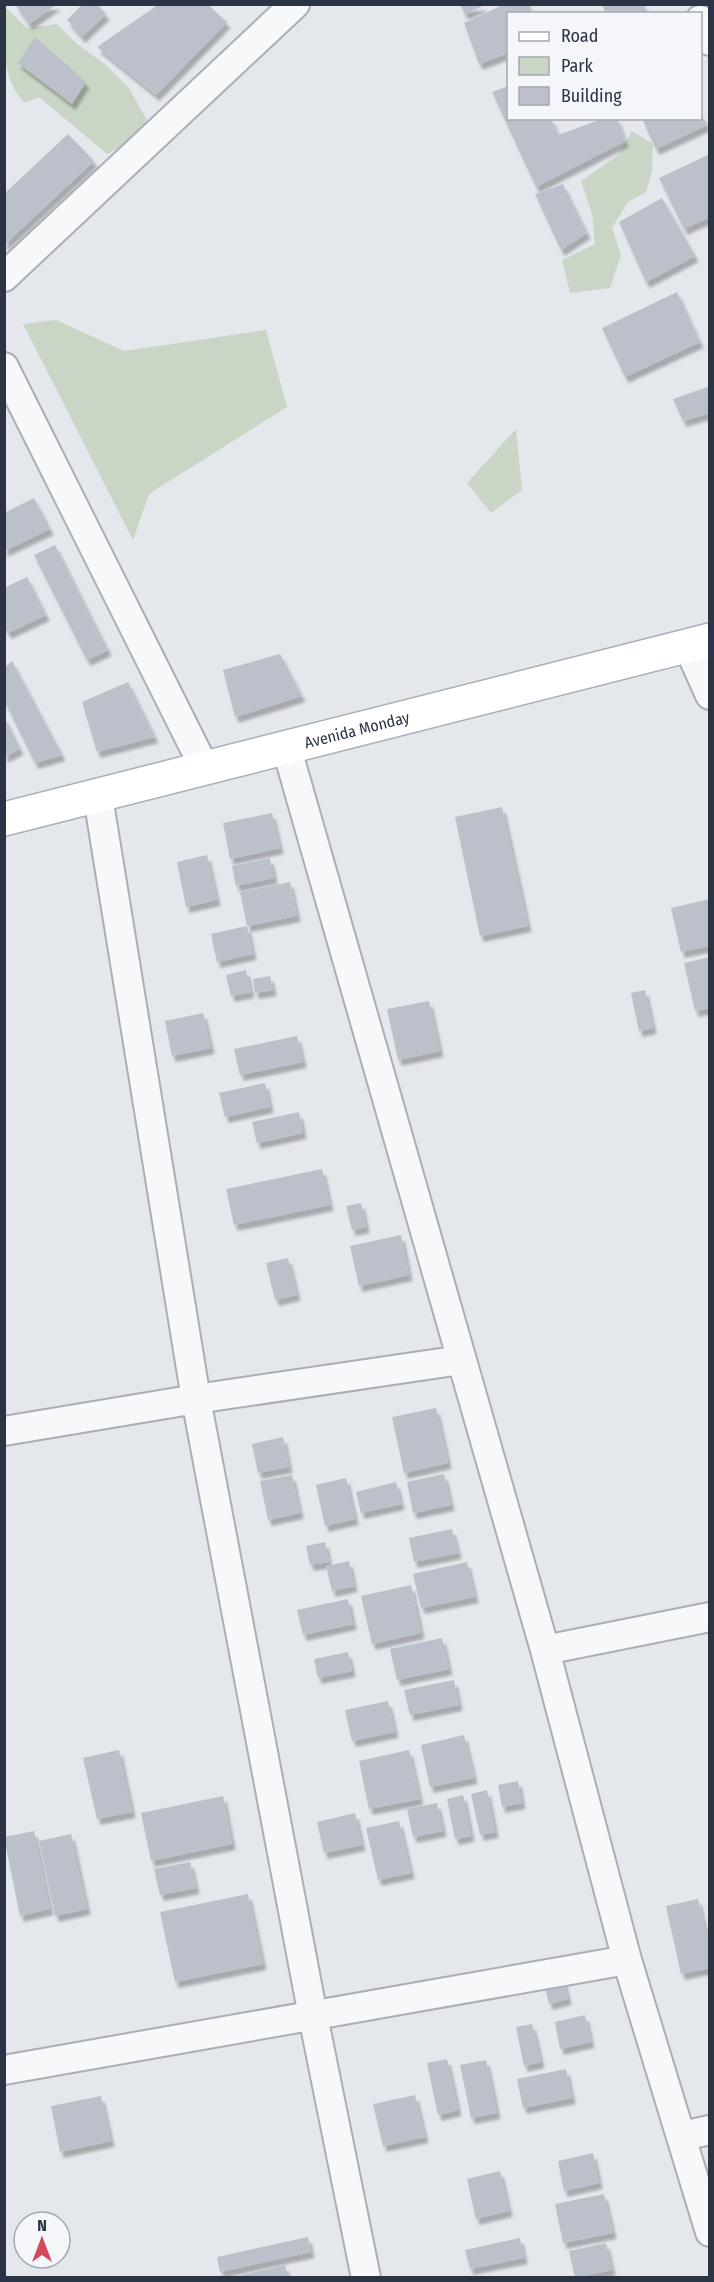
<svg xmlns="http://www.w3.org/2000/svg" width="714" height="2282" viewBox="0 0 714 2282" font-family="'Fira Sans Condensed',sans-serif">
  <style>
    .green { fill: #c9d6c5 }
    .building { fill: #bbc0ca; filter: url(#shadow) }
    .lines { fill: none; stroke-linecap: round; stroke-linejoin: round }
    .street-casing { stroke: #a9aeb7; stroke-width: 32 }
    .secondary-casing { stroke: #a9aeb7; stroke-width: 36 }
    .street { stroke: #f7f8fa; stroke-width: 28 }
    .secondary { stroke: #fff; stroke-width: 33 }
    .labels { text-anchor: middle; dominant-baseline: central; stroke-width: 4.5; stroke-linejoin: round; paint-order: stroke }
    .street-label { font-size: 16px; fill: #2b3445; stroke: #f4f6f9 }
  </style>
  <defs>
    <filter id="shadow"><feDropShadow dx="3.5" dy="6" stdDeviation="1.5" flood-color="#0004"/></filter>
  </defs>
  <rect width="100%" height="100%" fill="#e4e7ec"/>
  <path class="green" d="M5,7L27,28L57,24L77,44L106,65L128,87L147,120L136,139L107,154L39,97L25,103C0,79 5,41 5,7Z
    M632,131L653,144L652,171L646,192L628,202L612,228L621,255L610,288L570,293L562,260L595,244L592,214L581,181L618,155Z
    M56,320L124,351L266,330L287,407L149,494L133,540L23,324Z
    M516,429L522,490L491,513L467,483Z"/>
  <path class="building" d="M15,4H57L29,24Z
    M83,4H97L106,14L82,37L67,20Z
    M159,4H207L227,22L156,95L97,47Z
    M505,4H529L533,14H508V53L479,64L464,23Z
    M460,5H485L465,14Z
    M602,5H644L648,13L606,14Z
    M35,37L86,82L72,104L18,63Z
    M508,86V118H551L558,135L605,118H617L625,141L536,187L492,92Z
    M700,112L707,125L656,149L643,121L649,118H700Z
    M68,134L94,161L4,245V194Z
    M710,154V217L684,229L659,178Z
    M563,184L587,233L561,250L535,194Z
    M662,198L695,256L646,282L619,222Z
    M677,292L700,342L625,377L602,328Z
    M710,386V413L683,421L673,399Z
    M34,498L50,529L4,551V513Z
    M55,545L108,650L87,660L34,555Z
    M27,577L46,615L8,633L4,627V588Z
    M280,654L302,696L235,717L223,670Z
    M12,661L62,755L35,763L4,700V668Z
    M128,682L155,737L97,752L82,702Z
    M4,716L20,749L4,757Z
    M502,807L528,926L480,936L455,817Z
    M272,813L280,848L230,859L223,823Z
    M207,855L217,900L186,907L177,862Z
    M270,858L274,878L236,886L232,866Z
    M290,882L297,916L247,926L253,954L217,962L211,934L247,926L240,892Z
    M710,899V946L681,952L671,908Z
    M710,957V1008L695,1011L684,963Z
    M246,970L251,992L231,996L226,975Z
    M270,976L273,990L255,993L253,979Z
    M645,990L653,1028L639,1031L631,993Z
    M429,1001L440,1051L398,1060L387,1009Z
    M203,1013L211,1048L172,1056L165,1021Z
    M297,1036L303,1062L240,1075L234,1049Z
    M265,1083L270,1107L225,1117L219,1093Z
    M299,1112L303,1133L257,1143L252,1122Z
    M322,1169L330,1205L234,1225L226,1189Z
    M361,1203L366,1227L352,1230L346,1206Z
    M401,1235L409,1275L359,1286L350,1246Z
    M288,1258L297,1295L275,1300L266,1263Z
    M436,1408L448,1463L404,1473L392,1417Z
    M283,1437L289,1467L258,1473L252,1444Z
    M444,1474L451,1505L413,1513L407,1482Z
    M292,1475L300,1513L268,1520L260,1481Z
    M346,1478L355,1519L325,1526L316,1485Z
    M396,1482L401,1504L361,1513L356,1492Z
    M452,1529L458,1553L414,1562L409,1538Z
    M325,1542L329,1562L310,1565L306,1546Z
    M349,1561L354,1586L332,1591L326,1566Z
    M467,1562L475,1597L421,1608L413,1574Z
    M411,1585L421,1633L372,1644L361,1596Z
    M348,1599L353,1624L303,1635L297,1610Z
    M442,1638L449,1669L397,1680L390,1649Z
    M348,1652L352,1671L318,1678L314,1659Z
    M454,1680L459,1705L410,1715L404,1690Z
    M388,1701L395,1732L352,1741L345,1710Z
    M464,1735L474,1778L430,1787L421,1745Z
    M119,1750L132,1812L97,1819L83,1758Z
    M409,1750L420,1799L369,1809L359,1761Z
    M518,1781L522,1803L502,1807L498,1785Z
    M487,1790L495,1832L480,1835L471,1794Z
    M463,1795L471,1836L455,1839L447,1799Z
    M223,1796L232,1844L151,1861L141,1813Z
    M437,1803L443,1831L413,1837L407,1809Z
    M355,1813L362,1845L324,1853L317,1822Z
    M399,1821L411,1873L378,1880L366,1828Z
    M34,1831L50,1909L20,1916L4,1837Z
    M71,1834L87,1909L55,1916L39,1841Z
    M190,1862L196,1888L160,1895L154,1869Z
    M248,1894L263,1964L175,1982L160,1912Z
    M698,1899L710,1951V1968L681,1974L666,1906Z
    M562,1975L568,1999L549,2004L543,1979Z
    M585,2015L591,2042L560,2049L555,2022Z
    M532,2024L541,2062L524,2066L516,2027Z
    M447,2059L458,2110L438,2115L427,2063Z
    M486,2060L497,2113L471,2118L460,2065Z
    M566,2069L572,2098L523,2108L517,2079Z
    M415,2095L425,2137L383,2146L373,2104Z
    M101,2096L111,2141L60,2152L51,2106Z
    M593,2153L599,2183L564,2191L558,2161Z
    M500,2171L509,2211L476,2219L467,2179Z
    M604,2194L613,2233L563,2243L555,2204Z
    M308,2237L311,2252L220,2272L217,2257Z
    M520,2238L524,2258L470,2269L465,2250Z
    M606,2243L612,2270L575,2278L569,2251Z
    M285,2265L288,2278H233V2277Z"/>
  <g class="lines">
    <g class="street-casing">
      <path id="street" d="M700,20L710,41
        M4,277L295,4
        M4,367L205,769
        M688,646L710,695
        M286,746L545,1650L627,1960L710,2232
        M98,797L196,1399L313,2016L366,2278
        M4,1431L196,1399L461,1360
        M545,1650L710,1617
        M4,2070L627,1960
        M682,2136L710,2130"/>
    </g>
    <g class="secondary-casing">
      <g id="secondary">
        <path id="s1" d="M4,819L710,640"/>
      </g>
    </g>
    <use href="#street" class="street"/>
    <use href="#secondary" class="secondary"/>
  </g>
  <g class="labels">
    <g class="street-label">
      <text stroke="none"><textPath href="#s1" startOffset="364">Avenida Monday</textPath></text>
    </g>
  </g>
  <rect width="714" height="2282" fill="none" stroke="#2b3445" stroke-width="12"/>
  <rect x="507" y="12" width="195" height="108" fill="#f4f6f9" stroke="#a4a8b1" stroke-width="1.5"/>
  <rect x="519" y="32" width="30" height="9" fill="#ffffff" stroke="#a4a8b1" stroke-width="1.5"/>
  <text x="561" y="42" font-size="18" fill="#2b3445">Road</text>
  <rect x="519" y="57" width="30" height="18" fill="#c9d6c5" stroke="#a4a8b1" stroke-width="1.5"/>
  <text x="561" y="72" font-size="18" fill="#2b3445">Park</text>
  <rect x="519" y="87" width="30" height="18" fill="#bbc0ca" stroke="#a4a8b1" stroke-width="1.5"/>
  <text x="561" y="102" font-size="18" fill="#2b3445">Building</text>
  <g transform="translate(42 2240)"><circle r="28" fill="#f4f6f9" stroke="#a4a8b1" stroke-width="1.5"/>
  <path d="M0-4.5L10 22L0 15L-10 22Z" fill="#d1495b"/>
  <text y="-9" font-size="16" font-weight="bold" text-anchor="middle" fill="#2b3445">N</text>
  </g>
</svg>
